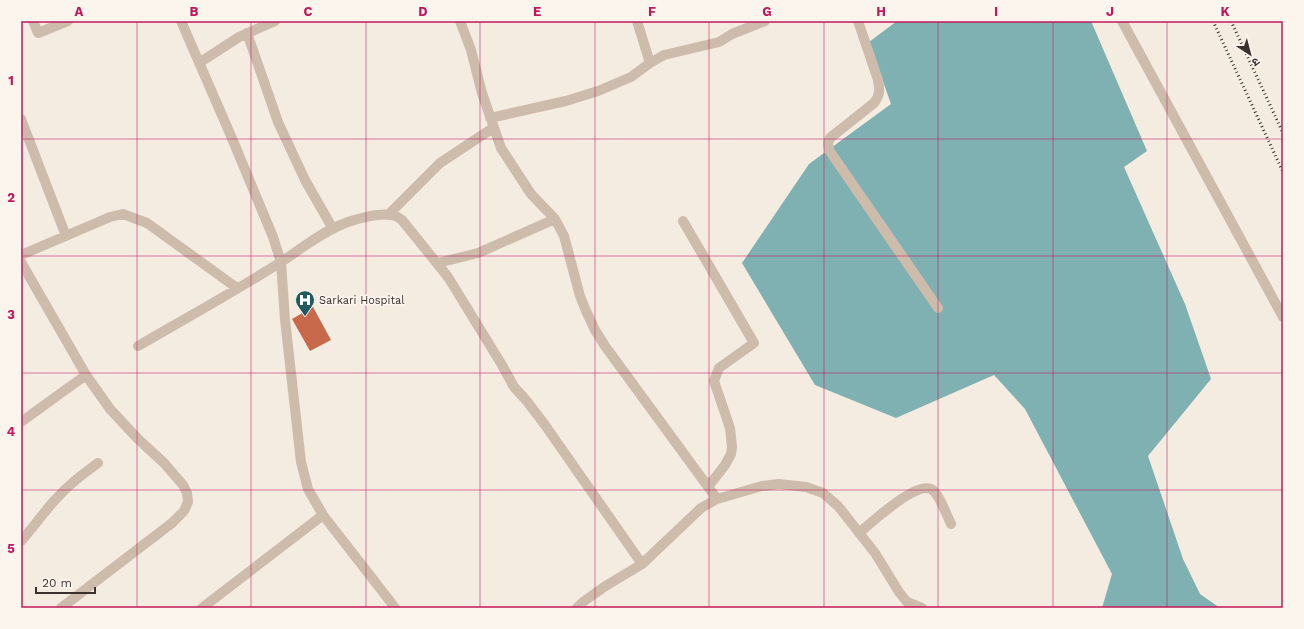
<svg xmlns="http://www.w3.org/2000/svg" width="1304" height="629" viewBox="0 0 1304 629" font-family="'Work Sans','Noto Sans Devanagari',sans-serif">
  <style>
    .water { fill: #7fb0b2 }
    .building { fill: #c8694b }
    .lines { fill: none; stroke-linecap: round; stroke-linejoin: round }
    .minor { stroke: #cdbbac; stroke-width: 10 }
    .rail { stroke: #3b302b; stroke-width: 3; stroke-dasharray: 1 3; stroke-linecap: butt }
    .grid { fill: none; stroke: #c2185b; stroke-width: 1; stroke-opacity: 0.55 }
    .labels { text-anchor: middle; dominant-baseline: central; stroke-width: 3.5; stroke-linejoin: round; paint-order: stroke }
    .poi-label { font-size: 11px; fill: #3b302b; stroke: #fbf5ee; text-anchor: start }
    .neatline { fill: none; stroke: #c2185b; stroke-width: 1.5 }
    .grid-label { font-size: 13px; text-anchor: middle; font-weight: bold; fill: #c2185b }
  </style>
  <rect width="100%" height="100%" fill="#f4ebe1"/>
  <path class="water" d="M897,21H1091L1147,151L1124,167L1185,304L1211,379L1148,456L1183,559L1200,594L1220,608H1102L1112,574L1025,409L994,375L896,418L815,385L742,263L809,164L891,104L869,42Z"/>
  <path class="building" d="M313,307L331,340L310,351L292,319Z"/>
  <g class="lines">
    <path class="minor" d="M33,21L38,33L68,21
      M181,21L231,136L273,237L281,262L285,320L301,462L308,489L323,515L386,596L395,608
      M460,21L471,50L482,93L501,148L531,194L555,219L564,236L580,296L586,311L595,330L605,346L717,499
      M637,21L650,63
      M858,21L878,80C880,90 880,95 874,103L830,138L828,143L829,150L938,308
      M1122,21L1283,317
      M247,33L278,122L305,180L333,229
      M199,63L239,37L275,21
      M490,118L566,101L598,91L631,77L650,63L664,55L719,42L732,34L765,21
      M21,119L66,236
      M389,214L440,163L493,128
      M683,221L754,343L719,368L714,381L730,428L732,447L731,454L725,465L708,487
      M21,255L110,217L123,214L147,223L237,288
      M21,262L86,375L110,409L138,439L164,463L183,485L187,493L188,502L184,511L172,523L61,608
      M438,263L478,253L555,219
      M138,346C186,318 234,292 281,262C301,249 320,233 343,224C354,219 379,213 391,215C395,215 398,217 402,220L448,277L502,365L514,387L526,400L545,425L642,564
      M21,422L86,375
      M859,533C871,523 915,482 931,489C939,493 947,516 951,524
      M21,541C33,528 43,513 55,500C68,485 83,474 98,463
      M202,608L323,515
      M577,608L583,602L604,587L642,564L701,508L717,499L762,486L779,484L806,487L823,493L838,506L875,553L899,592L907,602L922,608"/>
    <path class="rail" d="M1213,21L1283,172
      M1231,21L1283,133"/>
  </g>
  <path class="grid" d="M137,21V608M251,21V608M366,21V608M480,21V608M595,21V608M709,21V608M824,21V608M938,21V608M1053,21V608M1167,21V608M21,139H1283M21,256H1283M21,373H1283M21,490H1283"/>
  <defs>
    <g id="hospital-pin" transform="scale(1)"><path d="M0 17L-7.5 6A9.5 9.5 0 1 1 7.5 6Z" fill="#1f5a5e" stroke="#fbf5ee"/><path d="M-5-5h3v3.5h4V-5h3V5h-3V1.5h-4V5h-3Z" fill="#fff"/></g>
  </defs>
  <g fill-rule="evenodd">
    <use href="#hospital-pin" x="305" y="300"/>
  </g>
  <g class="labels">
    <g class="poi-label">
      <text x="319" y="300">Sarkari Hospital</text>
    </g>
  </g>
  <rect width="1304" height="629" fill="none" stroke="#fbf5ee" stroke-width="44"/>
  <g transform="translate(1250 54) rotate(144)" stroke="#fbf5ee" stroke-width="3" paint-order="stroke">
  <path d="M0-3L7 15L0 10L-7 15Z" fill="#3b302b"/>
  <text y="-6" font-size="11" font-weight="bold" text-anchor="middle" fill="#3b302b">उ</text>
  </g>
  <path d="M36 587v6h59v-6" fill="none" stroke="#3b302b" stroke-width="2"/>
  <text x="42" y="587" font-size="12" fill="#3b302b" stroke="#fbf5ee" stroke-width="3" paint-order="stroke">20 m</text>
  <rect x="22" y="22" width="1260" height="585" class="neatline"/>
  <g class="grid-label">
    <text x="79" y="16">A</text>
    <text x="194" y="16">B</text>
    <text x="308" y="16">C</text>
    <text x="423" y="16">D</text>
    <text x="537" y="16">E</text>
    <text x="652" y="16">F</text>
    <text x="767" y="16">G</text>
    <text x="881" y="16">H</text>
    <text x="996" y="16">I</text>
    <text x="1110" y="16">J</text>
    <text x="1225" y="16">K</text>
    <text x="11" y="85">1</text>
    <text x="11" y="202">2</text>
    <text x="11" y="319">3</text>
    <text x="11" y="436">4</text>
    <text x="11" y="553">5</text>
  </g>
</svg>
